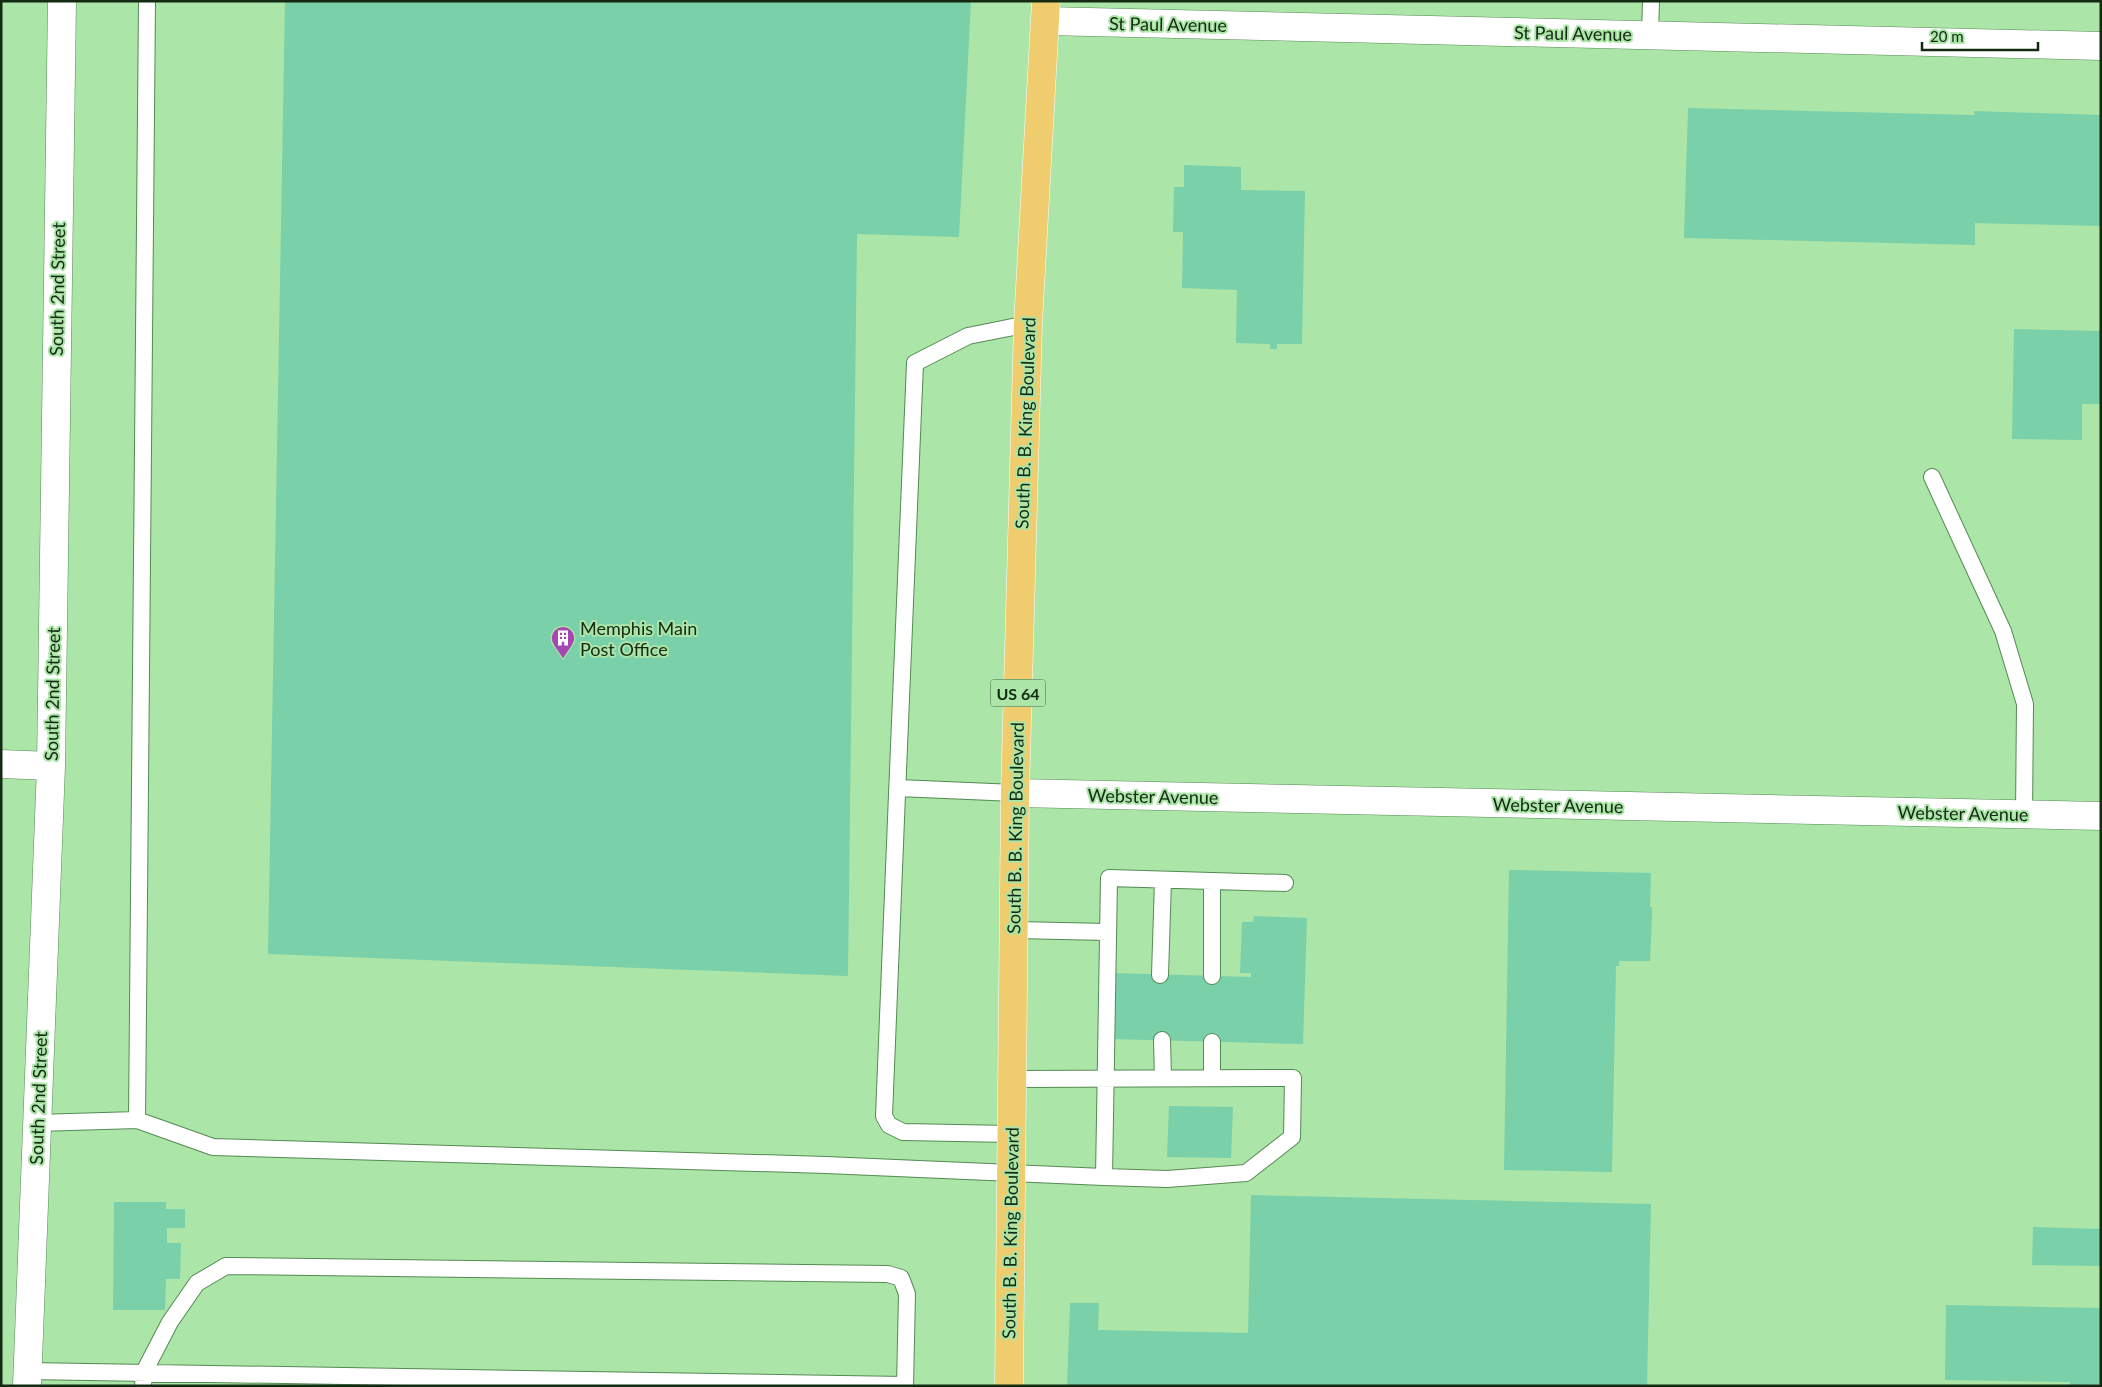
<svg xmlns="http://www.w3.org/2000/svg" width="2102" height="1387" viewBox="0 0 2102 1387" font-family="Lato,sans-serif">
  <style>
    .building { fill: #7ad0a9 }
    .lines { fill: none; stroke-linecap: round; stroke-linejoin: round }
    .service-casing { stroke: #558a53; stroke-width: 18 }
    .minor-casing { stroke: #558a53; stroke-width: 29 }
    .primary-casing { stroke: #fff; stroke-width: 29 }
    .service { stroke: #fff; stroke-width: 16 }
    .minor { stroke: #fff; stroke-width: 28 }
    .primary { stroke: #efcc6d; stroke-width: 28 }
    .labels { text-anchor: middle; dominant-baseline: central; stroke-width: 4; stroke-linejoin: round; paint-order: stroke }
    .shield { fill: #abe5a8; stroke: #416240; stroke-width: 1 }
    .shield-label { font-size: 16px; font-weight: bold; fill: #142a13 }
    .street-label { font-size: 18px; fill: #142a13; stroke: #abe5a8 }
    .poi-label { font-size: 18px; fill: #142a13; stroke: #abe5a8; text-anchor: start }
  </style>
  <rect width="100%" height="100%" fill="#abe5a8"/>
  <path class="building" d="M285,1H971L959,237L857,234L848,976L268,954Z
    M1688,108L1974,115V111L2101,115V226L1975,223V245L1684,238Z
    M1184,165L1241,167V190L1305,191L1302,344H1277V349H1270V344L1236,343L1237,290L1182,288L1183,232H1173L1174,187H1184Z
    M2014,329L2101,331V404H2082V440L2012,439Z
    M1509,870L1651,873L1650,907H1652V916L1650,961H1619V966H1616L1612,1172L1504,1170Z
    M1254,916L1307,918L1303,1044L1111,1039L1113,973L1251,977V973H1240L1242,922H1253Z
    M1169,1106L1233,1107L1231,1158L1167,1157Z
    M1251,1195L1651,1204L1647,1386H1067L1070,1303H1099L1098,1330L1248,1333Z
    M114,1202H166V1209H185V1228H167V1243H181L180,1279H166L165,1310H113Z
    M2033,1227L2101,1229V1266L2032,1265Z
    M1946,1305L2101,1308V1384L2070,1386V1382L1945,1380Z"/>
  <g class="lines">
    <g class="service-casing">
      <path id="service" d="M147,1L137,1120L213,1147L826,1165L1104,1177
        M1650,35L1651,1
        M1932,477L2003,631L2025,704L2024,815
        M898,788L1015,793
        M1212,881V976
        M1013,930L1108,932
        M1160,975L1163,880
        M1162,1040L1163,1078
        M1212,1042V1078
        M1012,1079L1293,1078L1292,1137L1246,1173L1167,1179L1104,1177L1109,878L1285,883
        M37,1123L137,1120
        M1011,1134L903,1132L889,1125L884,1116C895,865 903,614 915,363L968,336L1028,324
        M27,1371L905,1385
        M143,1386L144,1372L170,1322L197,1283L226,1266L888,1274L901,1278L907,1294L905,1386"/>
    </g>
    <g class="minor-casing">
      <path id="minor" d="M1046,21L2101,46
        M1,764L51,766
        M1015,793L2101,816
        M27,1386L51,766L62,1"/>
    </g>
    <g class="primary-casing">
      <path id="primary" d="M1009,1386L1015,793L1028,324L1046,1"/>
    </g>
    <use href="#service" class="service"/>
    <use href="#minor" class="minor"/>
    <use href="#primary" class="primary"/>
  </g>
  <defs>
    <g id="building-pin" transform="scale(1.25)"><path d="M0 17L-7.5 6A9.5 9.5 0 1 1 7.5 6Z" fill="#a648b1" stroke="#abe5a8"/><path d="M-4-6H4V6H1V3H-1V6H-4ZM-2.5-4.3h1.7v1.8h-1.7ZM.8-4.3h1.7v1.8H.8ZM-2.5-1h1.7V.8h-1.7ZM.8-1h1.7V.8H.8Z" fill="#fff"/></g>
  </defs>
  <g fill-rule="evenodd">
    <use href="#building-pin" x="563" y="638"/>
  </g>
  <g class="labels">
    <rect class="shield" x="990.5" y="679.5" width="55" height="27" rx="4"/>
    <g class="shield-label">
      <text x="1018" y="693">US 64</text>
    </g>
    <g class="street-label">
      <text transform="translate(1168 24) rotate(1)">St Paul Avenue</text>
      <text transform="translate(1573 33) rotate(1)">St Paul Avenue</text>
      <text transform="translate(57 289) rotate(-89)">South 2nd Street</text>
      <text transform="translate(1025 423) rotate(-88)">South B. B. King Boulevard</text>
      <text transform="translate(52 694) rotate(-89)">South 2nd Street</text>
      <text transform="translate(1153 796) rotate(1)">Webster Avenue</text>
      <text transform="translate(1558 805) rotate(1)">Webster Avenue</text>
      <text transform="translate(1963 813) rotate(1)">Webster Avenue</text>
      <text transform="translate(1015 828) rotate(-89)">South B. B. King Boulevard</text>
      <text transform="translate(38 1098) rotate(-88)">South 2nd Street</text>
      <text transform="translate(1010 1233) rotate(-89)">South B. B. King Boulevard</text>
    </g>
    <g class="poi-label">
      <text x="580" y="628">Memphis Main<tspan x="580" dy="21">Post Office</tspan></text>
    </g>
  </g>
  <rect width="2102" height="1387" fill="none" stroke="#142a13" stroke-width="5"/>
  <path d="M1922 42v8h116v-8" fill="none" stroke="#142a13" stroke-width="2.5"/>
  <text x="1930" y="42" font-size="15" fill="#142a13" stroke="#abe5a8" stroke-width="4" paint-order="stroke">20 m</text>
</svg>
